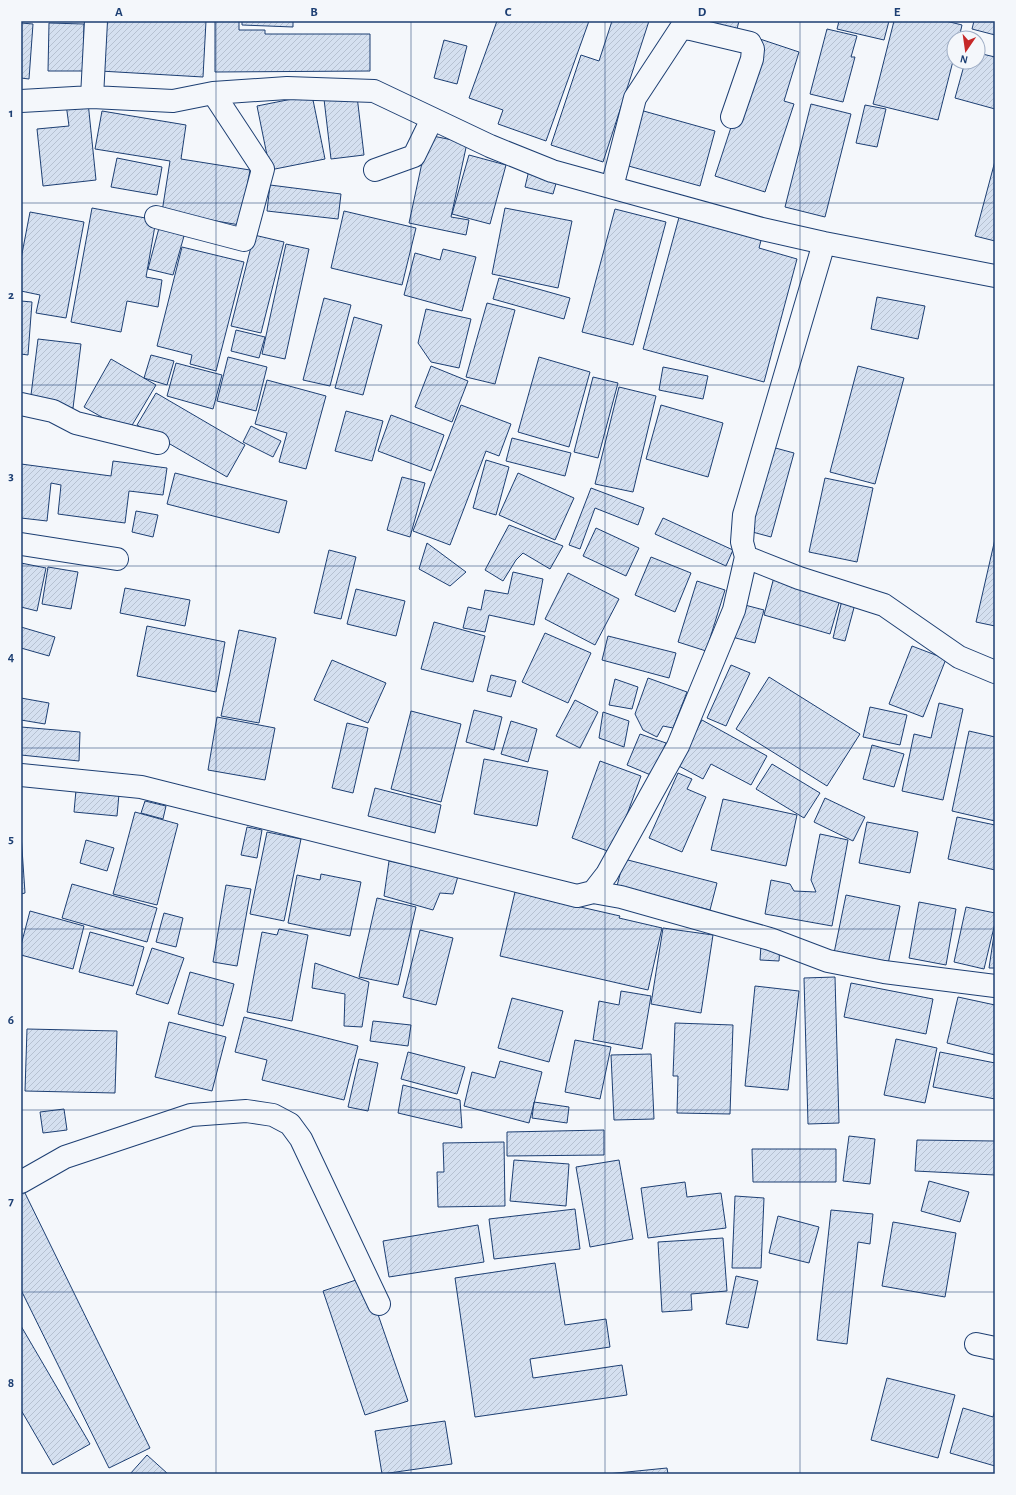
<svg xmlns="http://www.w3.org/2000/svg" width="1016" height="1495" viewBox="0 0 1016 1495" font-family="'Alegreya Sans',sans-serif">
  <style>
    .building { fill: url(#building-hatch); stroke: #1d3f73 }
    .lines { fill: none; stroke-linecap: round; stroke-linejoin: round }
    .minor-casing { stroke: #1d3f73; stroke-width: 24 }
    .minor { stroke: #f4f7fb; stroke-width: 22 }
    .grid { fill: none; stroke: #1d3f73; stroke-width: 1; stroke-opacity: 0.55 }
    .neatline { fill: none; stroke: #1d3f73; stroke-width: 1.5 }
    .grid-label { font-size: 13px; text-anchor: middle; font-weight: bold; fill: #1d3f73 }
  </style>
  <defs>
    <pattern id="building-hatch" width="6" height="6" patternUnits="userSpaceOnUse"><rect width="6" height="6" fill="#d5e0f0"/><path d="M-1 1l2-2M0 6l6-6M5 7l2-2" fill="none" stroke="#b6c1d1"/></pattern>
  </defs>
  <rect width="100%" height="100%" fill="#f4f7fb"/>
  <path class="building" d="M102,21H206L203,77L100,71Z
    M215,21H239V30H265V34H370V71L215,72Z
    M242,21H293V27L242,25Z
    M497,21H589L546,141L498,124L503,110L469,98Z
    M612,21H649L603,162L551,145L581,55L599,61Z
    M682,21H739L736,33Z
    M839,21H889L884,40L837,29Z
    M894,21H946L962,25L959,38H954V57L938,120L873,104Z
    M974,21H995V35L972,29Z
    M21,23L33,24L29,79L21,78Z
    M49,23L84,24L83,71H48Z
    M827,29L857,36L851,57H855L843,102L810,94Z
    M760,39L799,52L784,101L794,104L765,192L715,176Z
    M444,40L467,46L457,84L434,78Z
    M978,53L995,57V109L955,98L965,62H978Z
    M312,95L325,159L270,170L257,106Z
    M357,96L364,155L331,159L324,99Z
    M88,102L96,180L43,186L37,129L69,126L66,104Z
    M811,104L851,114L825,217L785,207Z
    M865,105L886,109L877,147L856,143Z
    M640,110L715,131L700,186L625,165Z
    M102,111L186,125L181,159L250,170L240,225L162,212L170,161L95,149Z
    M428,135L467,143L451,217L469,220L466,235L409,223Z
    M469,155L506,165L490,224L452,214Z
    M117,158L162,167L157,195L111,187Z
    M995,161V241L975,236Z
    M530,166L559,173L553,194L525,187Z
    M270,185L341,194L338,219L267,211Z
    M92,208L156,220L146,277L162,280L158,307L127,301L121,332L71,322Z
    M505,208L572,221L558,288L492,274Z
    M615,209L666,222L633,345L582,332Z
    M681,210L763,233L759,248L797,259L764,382L643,349Z
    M344,211L416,228L402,285L331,268Z
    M30,212L84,222L66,318L36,313L40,295L21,291V259Z
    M159,228L184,236L173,275L148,269Z
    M254,235L284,242L261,333L231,326Z
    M286,244L309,249L285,359L262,354Z
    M182,247L244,262L216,371L190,364L192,355L157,346Z
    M443,249L476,257L462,311L404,295L415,253L440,260Z
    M499,278L570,298L564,319L493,299Z
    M877,297L925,306L918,339L871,329Z
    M324,298L351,305L330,386L303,380Z
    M21,301L32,302L28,355L21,354Z
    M487,303L515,310L495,384L466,377Z
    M426,309L471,319L459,368L431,362L418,343Z
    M354,317L382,325L363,395L335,388Z
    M236,330L265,337L259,358L231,351Z
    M38,339L81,344L73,408L30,403Z
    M151,355L174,361L167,385L144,378Z
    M228,357L267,367L256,411L217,401Z
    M539,357L590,372L569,447L518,432Z
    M111,359L156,385L128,432L84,407Z
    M176,363L222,375L213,409L167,396Z
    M431,366L468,381L452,422L415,407Z
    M858,366L904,378L875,484L830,472Z
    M663,367L708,376L703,399L659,390Z
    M593,377L618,383L598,458L574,452Z
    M267,380L326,396L306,469L279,462L287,433L255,424Z
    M619,387L656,396L633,492L595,484Z
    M156,393L245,445L227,477L137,425Z
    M461,405L511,424L499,456L486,451L450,545L413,531Z
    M661,405L723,423L708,477L646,459Z
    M346,411L383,421L372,461L335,451Z
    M391,415L444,435L431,471L378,451Z
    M251,426L281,441L273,457L243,442Z
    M512,438L571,453L565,476L506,461Z
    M768,446L794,453L771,537L745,530Z
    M486,460L509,467L496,515L473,508Z
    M113,461L167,468L163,495L129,491L125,523L58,514L61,485L51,483L47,521L21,518V464L111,476Z
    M175,473L287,501L279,533L167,504Z
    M518,473L574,498L555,540L499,515Z
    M402,477L425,483L410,537L387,530Z
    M825,478L873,488L857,562L809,552Z
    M591,488L644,508L638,525L595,508L580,549L569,545Z
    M136,511L158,515L153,537L132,532Z
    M663,518L733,550L726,566L655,534Z
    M509,525L563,546L550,569L523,553L516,560L503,581L485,570Z
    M596,528L639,548L626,576L583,556Z
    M995,539V626L976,622Z
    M427,543L466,572L450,586L419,569Z
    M329,550L356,557L341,619L314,613Z
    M651,557L691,573L675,612L635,595Z
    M21,563L46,568L37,611L21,607Z
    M48,567L78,572L71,609L42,604Z
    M513,572L543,579L534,625L489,615L485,632L463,628L468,607L481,610L485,590L508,594Z
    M568,573L619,599L595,645L545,619Z
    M774,577L841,596L830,634L764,615Z
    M697,581L725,590L706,651L678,642Z
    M125,588L190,600L185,626L120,613Z
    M356,589L405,601L396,636L347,624Z
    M842,600L855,604L845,641L833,638Z
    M741,604L764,610L755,643L732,637Z
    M434,622L485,636L473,682L421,669Z
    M147,626L225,642L216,692L137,676Z
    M21,627L55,637L49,656L21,648Z
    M239,630L276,638L259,723L221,716Z
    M545,633L591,653L568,703L522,682Z
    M608,636L676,653L669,678L602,660Z
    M912,646L946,659L923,717L889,704Z
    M332,660L386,683L368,723L314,700Z
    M731,665L750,673L726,726L707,718Z
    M491,675L516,681L511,697L487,691Z
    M769,677L860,734L827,786L736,729Z
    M648,678L687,692L673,728L663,726L657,737L643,730L635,714Z
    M615,679L638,687L632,709L609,705Z
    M21,698L49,703L45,724L21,720Z
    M575,700L598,712L580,748L556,736Z
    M939,703L963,709L943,800L902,791L914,734L931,738Z
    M870,707L907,715L900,745L863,737Z
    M474,710L502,717L494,750L466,742Z
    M411,711L461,724L441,802L391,789Z
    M603,712L629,721L624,747L599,738Z
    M217,717L275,728L265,780L208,770Z
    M702,720L767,756L751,785L711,764L703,779L677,765Z
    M511,721L537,729L528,762L501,754Z
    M347,723L368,728L353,793L332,788Z
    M21,727L80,732L79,761L21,755Z
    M969,731L995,737V821L952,811Z
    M640,734L666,743L653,776L627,765Z
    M872,745L904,754L894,787L863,779Z
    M484,759L548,771L537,826L474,814Z
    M600,761L641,776L613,853L572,838Z
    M772,764L820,793L804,818L756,789Z
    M678,773L692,779L687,789L706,797L682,852L649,838Z
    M375,788L441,805L435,833L368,816Z
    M76,790L119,794L117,816L74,812Z
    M825,798L865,817L853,841L814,822Z
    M723,799L797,815L786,866L711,850Z
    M145,801L166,806L163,819L141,813Z
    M135,812L178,824L157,905L113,894Z
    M957,817L995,825V870L948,859Z
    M867,822L918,832L910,873L859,863Z
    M247,827L262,830L257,858L241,855Z
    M267,832L301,839L284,921L250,914Z
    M21,834L25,893L21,894Z
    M820,834L848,840L832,926L765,914L771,880L790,884L794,891L816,892L811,880Z
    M86,840L114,848L107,871L80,863Z
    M624,859L717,883L710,910L617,886Z
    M389,861L458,876L453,894L440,893L433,910L384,896Z
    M321,874L361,882L350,936L288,923L297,875L320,880Z
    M72,884L157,908L147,942L62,918Z
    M226,885L251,889L237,966L213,962Z
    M515,892L620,916L619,918L662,928L648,990L500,956Z
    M846,895L900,906L887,969L833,958Z
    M377,898L416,907L398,985L359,977Z
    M919,902L956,909L946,965L909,958Z
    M966,907L995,913V923L984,969L954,962Z
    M30,911L84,926L73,969L21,955V945Z
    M164,913L183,918L176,947L156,942Z
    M663,928L713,935L701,1013L651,1004Z
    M995,928V968H989Z
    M279,929L308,935L292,1021L247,1012L262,932L277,935Z
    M420,930L453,938L436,1005L403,997Z
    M90,932L144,947L133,986L79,972Z
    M761,945L780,946L779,961L760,960Z
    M152,948L184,958L168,1004L136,994Z
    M315,963L369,982L362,1027L344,1026L345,994L312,988Z
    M190,972L234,984L223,1026L178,1014Z
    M835,977L839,1123L808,1124L804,978Z
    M851,983L933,999L926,1034L844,1017Z
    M755,986L799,991L788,1090L745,1086Z
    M621,991L651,996L642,1049L593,1040L599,1001L619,1005Z
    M958,997L995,1005V1055L947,1043Z
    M512,998L563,1011L549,1062L498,1048Z
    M244,1017L358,1046L344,1100L262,1080L267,1060L235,1052Z
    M373,1021L411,1025L408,1046L370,1041Z
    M169,1022L226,1037L212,1091L155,1077Z
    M675,1023L733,1025L730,1114L677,1113L678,1076H673Z
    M27,1029L117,1031L115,1093L25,1091Z
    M896,1039L937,1048L925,1103L884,1095Z
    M575,1040L611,1047L600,1099L565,1092Z
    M408,1052L465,1067L457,1094L401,1079Z
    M940,1052L995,1063V1099L933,1087Z
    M651,1054L654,1119L614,1120L611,1055Z
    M359,1059L378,1063L368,1111L348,1107Z
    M500,1061L542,1072L529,1123L464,1106L472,1072L495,1078Z
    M403,1085L460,1100L462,1128L398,1113Z
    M534,1102L569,1107L567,1123L532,1118Z
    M64,1109L67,1130L43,1133L40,1112Z
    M604,1130V1155L507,1156V1132Z
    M849,1136L875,1139L870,1184L843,1181Z
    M917,1140L995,1141V1175L915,1171Z
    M504,1142L505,1206L438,1207L437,1172H444L443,1143Z
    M752,1149H836V1182H753Z
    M514,1160L569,1164L566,1206L510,1201Z
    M619,1160L633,1239L590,1247L576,1167Z
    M929,1181L969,1192L960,1222L921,1211Z
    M685,1182L687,1197L721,1193L726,1228L648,1238L641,1188Z
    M24,1191L150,1448L109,1468L21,1290V1192Z
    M735,1196L764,1198L761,1268H732Z
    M575,1209L580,1249L494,1259L489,1219Z
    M831,1210L873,1214L870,1244L858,1242L847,1344L817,1340Z
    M778,1216L819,1227L809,1263L769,1253Z
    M893,1222L956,1233L945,1297L882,1286Z
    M478,1225L484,1262L389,1277L383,1241Z
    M723,1238L727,1291L691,1294L692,1310L662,1312L658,1242Z
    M555,1263L565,1325L606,1319L610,1347L530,1359L533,1378L622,1365L627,1395L475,1417L455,1278Z
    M736,1276L758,1281L748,1328L726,1324Z
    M365,1277L408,1401L365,1415L323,1291Z
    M21,1326L90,1444L53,1465L21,1410Z
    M887,1378L955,1395L938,1458L871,1440Z
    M963,1408L993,1417L995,1409V1466L950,1453Z
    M445,1421L452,1464L382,1474L375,1431Z
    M147,1455L168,1474H130Z
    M667,1468L668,1474H607Z"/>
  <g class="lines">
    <g class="minor-casing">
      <path id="minor" d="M92,97L96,21
        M21,101L92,97L173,101L213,93L287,88L374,91L490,146L552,171L762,229L824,243L995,276
        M375,170L414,156L432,119
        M612,187L635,98L681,28L691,29L750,43L753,49L752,59L732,117
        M156,217L244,240L263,169L213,93
        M21,404L53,411L76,423L158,443
        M21,544L117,559
        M746,557L799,578L884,605L959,657L995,672
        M21,775L141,787L577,896L593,892L621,897L770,939L828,961L884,972L995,986
        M593,892L607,874L678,746L734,610L746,557L742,542L744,515L824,243
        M21,1182L65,1157L191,1115L246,1111L273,1115L290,1124L301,1139L379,1304
        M976,1344L995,1348"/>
    </g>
    <use href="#minor" class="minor"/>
  </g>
  <path class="grid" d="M216,21V1474M411,21V1474M605,21V1474M800,21V1474M21,203H995M21,385H995M21,566H995M21,748H995M21,929H995M21,1110H995M21,1292H995"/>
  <rect width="1016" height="1495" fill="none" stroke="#f4f7fb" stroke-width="44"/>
  <g transform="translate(966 50) rotate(193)"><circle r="19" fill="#f4f7fb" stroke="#9eadc5"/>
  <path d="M0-3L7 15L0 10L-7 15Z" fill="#c62828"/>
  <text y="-6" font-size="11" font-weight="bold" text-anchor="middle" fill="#1d3f73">N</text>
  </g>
  <rect x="22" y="22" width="972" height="1451" class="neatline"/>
  <g class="grid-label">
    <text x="119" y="16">A</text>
    <text x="314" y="16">B</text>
    <text x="508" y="16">C</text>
    <text x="702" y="16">D</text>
    <text x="897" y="16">E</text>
    <text x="11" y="117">1</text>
    <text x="11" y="299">2</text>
    <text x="11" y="480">3</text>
    <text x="11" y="661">4</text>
    <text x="11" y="843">5</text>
    <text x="11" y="1024">6</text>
    <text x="11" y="1205">7</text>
    <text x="11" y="1387">8</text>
  </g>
</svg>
